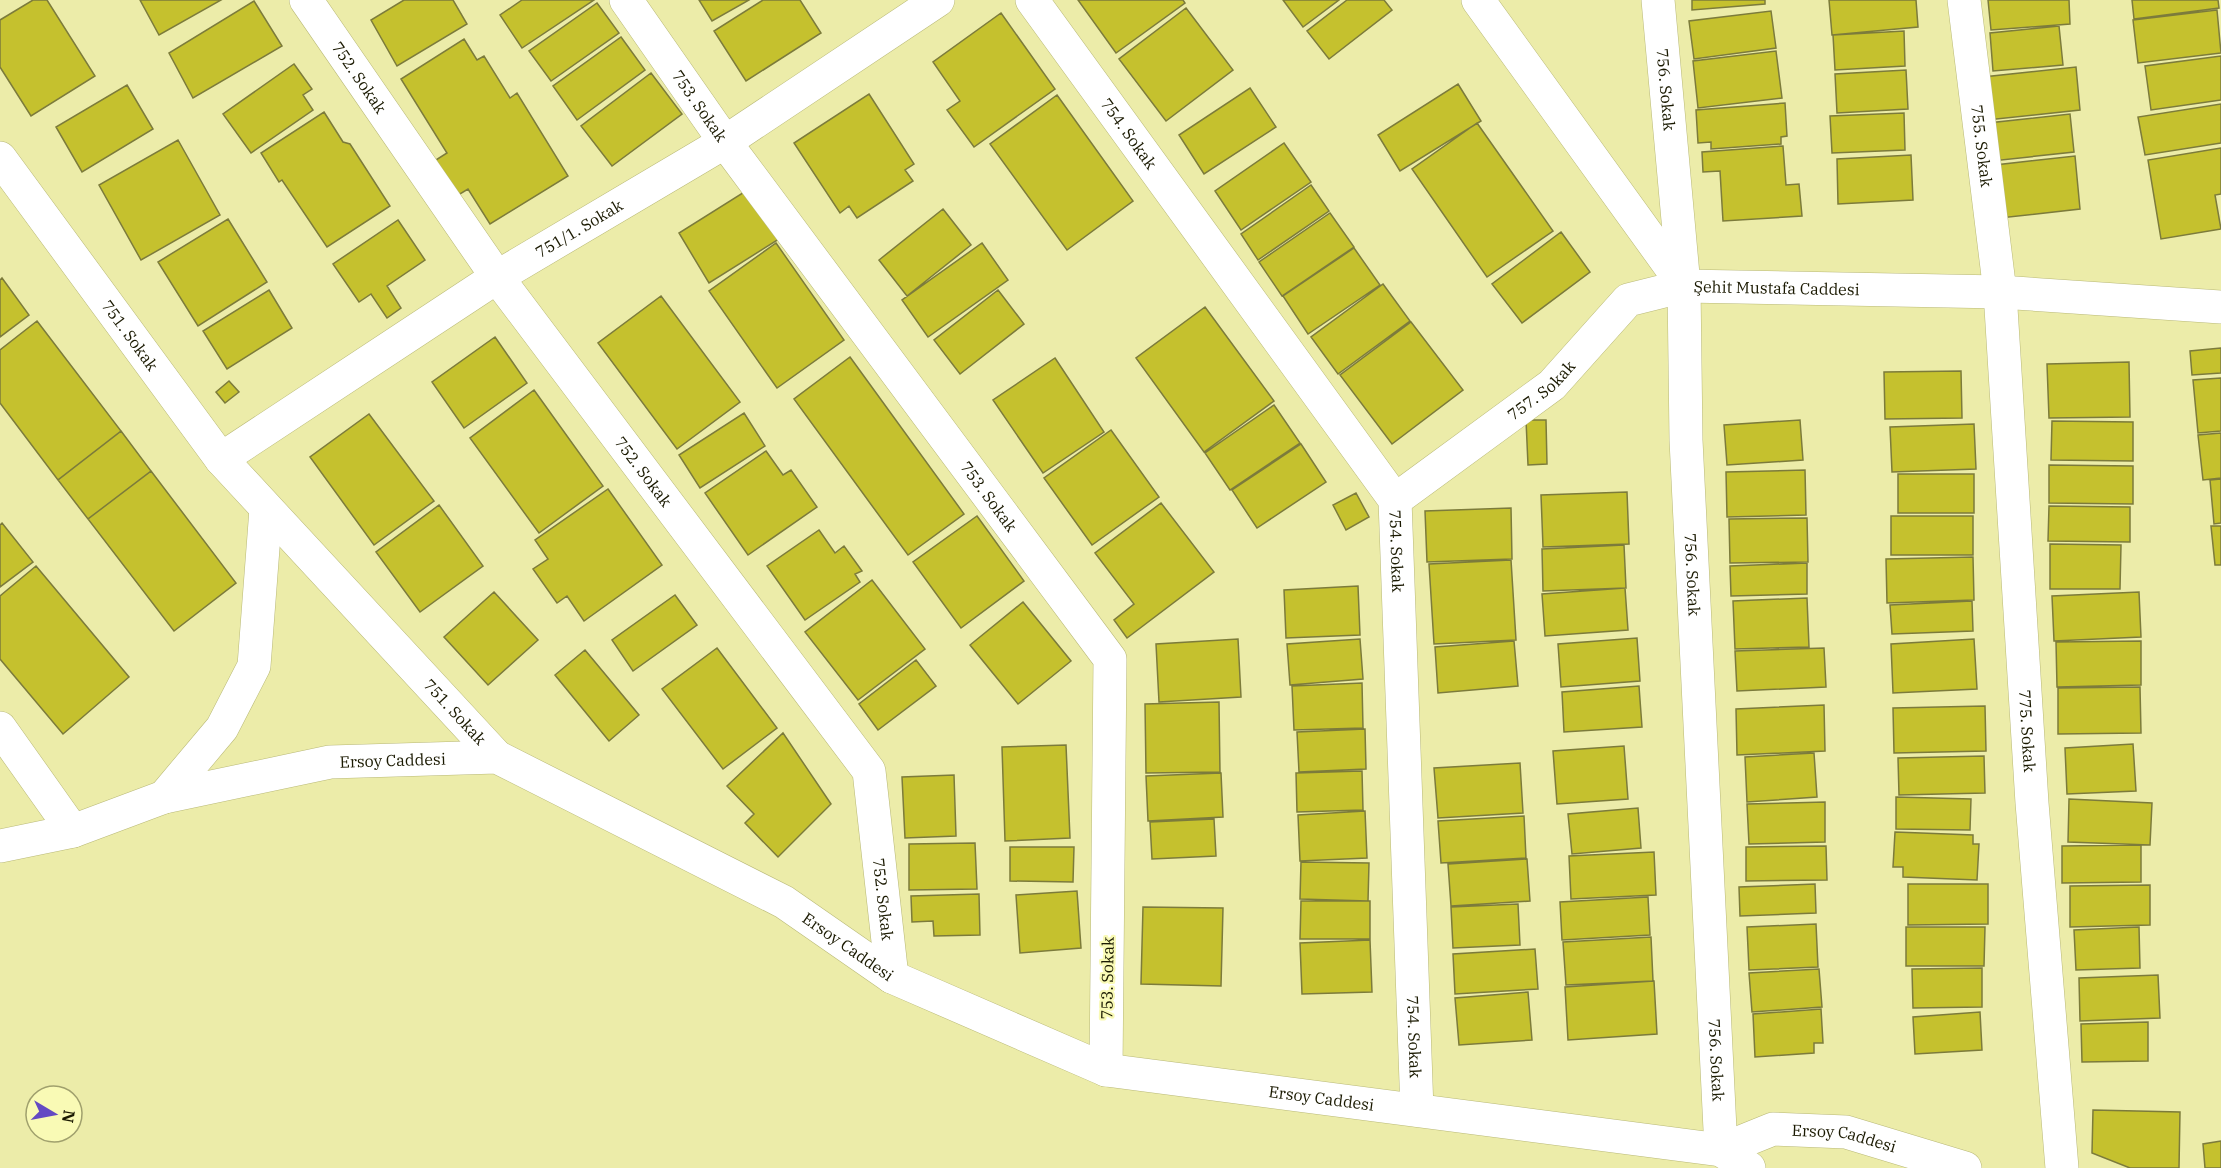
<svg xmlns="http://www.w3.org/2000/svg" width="2221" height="1168" viewBox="0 0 2221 1168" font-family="'IBM Plex Serif',serif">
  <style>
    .building { fill: #c5c12e; stroke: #7c7b3b; stroke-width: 1.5 }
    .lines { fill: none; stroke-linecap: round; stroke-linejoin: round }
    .minor-casing { stroke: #b9b977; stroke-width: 34 }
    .major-casing { stroke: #b9b977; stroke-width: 34 }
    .minor { stroke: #fff; stroke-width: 33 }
    .major { stroke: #fff; stroke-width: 33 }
    .labels { text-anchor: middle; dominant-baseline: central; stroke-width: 4.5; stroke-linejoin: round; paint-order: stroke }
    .street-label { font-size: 16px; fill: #1a1901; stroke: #f9fab5 }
  </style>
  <rect width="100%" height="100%" fill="#ececa9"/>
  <path class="building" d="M33,0H47L95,76L31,116L0,67V20Z
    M140,0H221L159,35Z
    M404,0H453L467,24L397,66L371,20Z
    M522,0H594L522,48L500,15Z
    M699,0H749L712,21Z
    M763,0H800L821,33L746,81L714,31Z
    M1078,0H1183L1185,3L1116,53Z
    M1283,0H1339L1303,27Z
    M1347,0H1384L1392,10L1329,59L1307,31Z
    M1692,0H1765V4L1692,10Z
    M1829,0H1916L1918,27L1832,35Z
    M1988,0H2069L2070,24L1991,30Z
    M2132,0H2218L2219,8L2134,19Z
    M254,1L282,46L193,98L169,53Z
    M597,3L619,33L551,81L529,51Z
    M1186,8L1233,70L1166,121L1119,59Z
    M2217,10L2221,53L2138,63L2133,20Z
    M1771,11L1776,48L1694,59L1689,21Z
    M1001,13L1055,89L974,147L947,110L960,101L933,62Z
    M2059,26L2063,65L1993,71L1990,33Z
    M1904,31L1905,66L1835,70L1833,35Z
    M621,37L645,70L577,120L553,86Z
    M464,39L477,60L484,56L510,98L517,93L568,176L490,224L468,189L450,200L428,165L447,153L401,79Z
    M1776,51L1782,98L1698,108L1693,61Z
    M2221,56V100L2151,110L2145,66Z
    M294,64L312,89L303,95L313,110L251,153L223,114Z
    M2076,67L2080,110L1987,120L1983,77Z
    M1906,70L1908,109L1837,113L1835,74Z
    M651,73L682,114L612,166L581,126Z
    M1458,84L1481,121L1400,171L1378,135Z
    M127,85L153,129L82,172L56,127Z
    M1250,88L1276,127L1204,174L1179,135Z
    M869,94L914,164L905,170L913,181L857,218L849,206L840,213L794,143Z
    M1057,95L1133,201L1067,250L990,144Z
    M1785,103L1787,136L1781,137V144L1711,149V142L1698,143L1696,110Z
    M2221,104V143L2145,155L2138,117Z
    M324,112L343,142L350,144L390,206L327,247L282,180L279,182L261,153Z
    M1904,113L1905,150L1832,153L1830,116Z
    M2070,114L2074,152L1992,161L1988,123Z
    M1477,123L1553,231L1487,277L1412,169Z
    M178,140L220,215L141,260L99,185Z
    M1284,143L1311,182L1241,230L1215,191Z
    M1783,146L1786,185L1799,184L1802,216L1723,221L1720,171L1703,172L1702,152Z
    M2221,148V194L2215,195L2221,229L2161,239L2148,160Z
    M1911,155L1913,200L1838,204L1837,159Z
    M2075,156L2080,209L2000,218L1995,165Z
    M1311,185L1329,211L1258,260L1241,234Z
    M749,189L779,239L709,283L679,233Z
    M943,209L971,245L907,296L879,260Z
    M1330,213L1354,247L1282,296L1259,262Z
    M228,219L267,282L198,326L158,262Z
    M398,220L425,260L387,286L401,308L387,318L371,294L359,302L333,264Z
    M1561,232L1590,272L1522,323L1492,284Z
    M776,243L844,340L777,388L709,291Z
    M982,243L1008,280L928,337L902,300Z
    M1354,248L1380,285L1308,334L1283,296Z
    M2,278L29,315L0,337V280Z
    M1383,284L1410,321L1338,374L1311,337Z
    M269,290L292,328L227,369L203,331Z
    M998,290L1024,324L960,374L934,340Z
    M661,296L740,402L677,449L598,343Z
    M1205,307L1274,401L1204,452L1136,358Z
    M37,321L121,431L58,480L0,403V350Z
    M1411,322L1463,390L1392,444L1340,375Z
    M495,337L527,383L464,428L432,382Z
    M2221,348V373L2192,375L2190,351Z
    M850,357L964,514L908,555L794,399Z
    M1055,358L1104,432L1043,473L993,400Z
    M2129,362L2130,417L2049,418L2047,364Z
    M1961,371L1962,418L1885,419L1884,372Z
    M2221,378V431L2198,433L2193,380Z
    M229,381L239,392L225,403L216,392Z
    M534,390L603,486L539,533L470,438Z
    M1274,405L1300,443L1230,490L1205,453Z
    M744,413L765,446L700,488L679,455Z
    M369,414L434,501L374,545L310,457Z
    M1526,420H1546L1547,464L1528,465Z
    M1800,420L1803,460L1727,465L1724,425Z
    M2052,421L2133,422V461L2051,460Z
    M1974,424L1976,469L1892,472L1890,427Z
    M1111,430L1159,497L1092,545L1044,478Z
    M121,431L151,471L88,519L58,480Z
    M2221,433V478L2203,480L2198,435Z
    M1301,444L1326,482L1257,528L1232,490Z
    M766,451L783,475L791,470L817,507L748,555L705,493Z
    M2049,465L2133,466V504L2049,503Z
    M1805,470L1806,515L1727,517L1726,472Z
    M151,471L236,583L174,631L88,519Z
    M1898,474H1974V513H1898Z
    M2221,479V523L2214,524L2210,480Z
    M608,489L662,565L584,621L567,596L557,603L533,569L548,559L535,540Z
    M1627,492L1629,544L1543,547L1541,495Z
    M1356,493L1369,517L1346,530L1333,505Z
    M1161,503L1214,572L1127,638L1114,620L1134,604L1095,553Z
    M439,505L483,566L420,612L376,552Z
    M2049,506L2130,507V542L2048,541Z
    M1511,508L1512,559L1427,562L1425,511Z
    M977,516L1024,581L961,628L913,562Z
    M1891,516H1973V555H1891Z
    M1807,518L1808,562L1730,563L1729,519Z
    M2,523L33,562L0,587V525Z
    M2211,526H2221V565H2215Z
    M819,530L835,553L844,546L862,571L855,574L860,582L805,620L767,566Z
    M2050,544L2121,545L2120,589H2050Z
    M1624,545L1626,588L1543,591L1542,549Z
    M1973,557L1974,600L1887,603L1886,559Z
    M1511,560L1516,640L1434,644L1429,564Z
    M1807,563V594L1731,596L1730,566Z
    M36,566L129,677L63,734L0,659V596Z
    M872,580L925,649L858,700L805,632Z
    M1358,586L1360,635L1286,638L1284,590Z
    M1625,588L1628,630L1545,636L1542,594Z
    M494,592L538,640L488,685L444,637Z
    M2139,592L2141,637L2054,641L2052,596Z
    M675,595L697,625L633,671L612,640Z
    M1807,598L1809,647L1735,649L1733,601Z
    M1972,601L1973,631L1892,634L1890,605Z
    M1023,602L1071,661L1018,704L970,645Z
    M1637,638L1640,681L1561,687L1558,644Z
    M1238,639L1241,697L1159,702L1156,644Z
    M1360,639L1363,679L1290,685L1287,644Z
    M1974,639L1977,689L1893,693L1891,644Z
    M1514,641L1518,686L1438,693L1435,647Z
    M2141,641V685L2057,687L2056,642Z
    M717,648L777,728L723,769L662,689Z
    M1824,648L1826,687L1737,691L1735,651Z
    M585,650L639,715L609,741L555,675Z
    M916,660L936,686L878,730L859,704Z
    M1362,683L1363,728L1294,730L1292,686Z
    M1639,686L1642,727L1564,732L1562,692Z
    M2140,687L2141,733L2058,734V688Z
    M1219,702L1220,772L1146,773L1145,704Z
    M1824,705L1825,751L1737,755L1736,709Z
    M1985,706L1986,751L1894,753L1893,708Z
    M1365,729L1366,769L1299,772L1297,732Z
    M783,733L831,804L778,857L745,823L754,814L727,786Z
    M2133,744L2136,791L2067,794L2065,748Z
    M1066,745L1070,838L1005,841L1002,747Z
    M1624,746L1628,799L1557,804L1553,751Z
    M1814,753L1817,797L1747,802L1745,757Z
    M1984,756L1985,793L1899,795L1898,758Z
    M1520,763L1523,813L1438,818L1434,768Z
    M1362,771L1363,810L1297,812L1296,773Z
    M1221,773L1223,817L1148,821L1146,776Z
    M954,775L956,836L905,838L902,777Z
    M1896,797L1971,799L1970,830L1896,829Z
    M2069,799L2152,803L2150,845L2068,842Z
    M1825,802V842L1749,844L1747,804Z
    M1638,808L1641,848L1572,854L1568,814Z
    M1365,811L1367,858L1300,861L1298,815Z
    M1524,816L1526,858L1441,863L1438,821Z
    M1214,819L1216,856L1152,859L1150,822Z
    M1895,832L1973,835V844H1979L1977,880L1903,877V867H1893Z
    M975,843L977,889L909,890V844Z
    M2141,845V882L2062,883V846Z
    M1826,846L1827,880L1746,881V847Z
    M1010,847H1074L1073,882L1010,881Z
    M1654,852L1656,895L1571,899L1569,856Z
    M1527,859L1530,901L1451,906L1448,864Z
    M1301,862L1369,863L1368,901L1300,899Z
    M1815,884L1816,913L1740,916L1739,887Z
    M1908,884H1988V924L1908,925Z
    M2150,885V925L2070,927V886Z
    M1077,891L1081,948L1020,953L1016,895Z
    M979,894L980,935L934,936L933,921L912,922L911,896Z
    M1648,897L1650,935L1562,940L1560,902Z
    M1301,901H1370V939H1300Z
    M1518,904L1520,945L1453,948L1451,907Z
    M1143,907L1223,908L1221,986L1141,984Z
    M1816,924L1818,967L1749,970L1747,927Z
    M1906,927H1985L1984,966H1906Z
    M2139,927L2140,968L2076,970L2074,930Z
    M1651,937L1653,981L1566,985L1563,942Z
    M1370,940L1372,992L1302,994L1300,943Z
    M1535,949L1538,989L1455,994L1453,954Z
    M1982,968V1007L1913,1008L1912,969Z
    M1819,969L1822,1007L1752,1012L1749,973Z
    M2158,975L2160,1018L2080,1021L2079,978Z
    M1654,981L1657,1034L1568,1040L1565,987Z
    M1528,992L1532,1040L1459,1045L1455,998Z
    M1821,1009L1823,1043H1814V1053L1755,1057L1753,1014Z
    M1980,1012L1982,1050L1915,1054L1913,1017Z
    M2148,1022V1061L2082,1062L2081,1024Z
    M2093,1110L2180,1112L2179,1168H2130L2092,1153Z
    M2221,1141V1168H2205L2203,1144Z"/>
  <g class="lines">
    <g class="minor-casing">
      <g id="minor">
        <path id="s1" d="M306,0L497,277L869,771L892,977"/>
        <path id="s2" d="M626,0L725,142L1110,659L1106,1070"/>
        <path id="s3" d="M1032,0L1395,500L1417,1110"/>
        <path d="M1478,0L1683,284"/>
        <path id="s4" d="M1658,0L1684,286L1686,440L1721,1150"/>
        <path id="s5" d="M1964,0L2000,292L2032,803L2062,1168"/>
        <path id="s6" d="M0,158L221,459L497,757"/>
        <path id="s7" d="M221,459L497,277L725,142L938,0"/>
        <path id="s8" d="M1395,500L1552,385L1628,300L1684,286L2000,292L2221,307"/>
        <path d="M0,728L73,831"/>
        <path d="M164,797L222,728L254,666L266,509"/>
      </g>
    </g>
    <g class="major-casing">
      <g id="major">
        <path id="s9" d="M0,846L73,831L164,797L330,762L497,757L784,902L892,977L1106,1070L1721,1150L1749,1168"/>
        <path id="s10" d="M1721,1150L1773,1129L1846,1132L1965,1168"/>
      </g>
    </g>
    <use href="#minor" class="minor"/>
    <use href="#major" class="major"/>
  </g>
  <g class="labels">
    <g class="street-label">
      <text stroke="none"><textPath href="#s1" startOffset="94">752. Sokak</textPath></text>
      <text stroke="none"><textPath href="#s4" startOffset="90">756. Sokak</textPath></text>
      <text stroke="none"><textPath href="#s2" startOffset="129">753. Sokak</textPath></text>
      <text stroke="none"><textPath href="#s3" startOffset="165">754. Sokak</textPath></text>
      <text stroke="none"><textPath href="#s5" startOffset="147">755. Sokak</textPath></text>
      <text stroke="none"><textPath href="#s7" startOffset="426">751/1. Sokak</textPath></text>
      <text stroke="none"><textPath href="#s8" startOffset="459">Şehit Mustafa Caddesi</textPath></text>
      <text stroke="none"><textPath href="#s6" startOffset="220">751. Sokak</textPath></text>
      <text stroke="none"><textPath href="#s8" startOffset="183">757. Sokak</textPath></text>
      <text stroke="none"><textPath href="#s1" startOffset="580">752. Sokak</textPath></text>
      <text stroke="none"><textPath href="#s2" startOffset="615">753. Sokak</textPath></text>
      <text stroke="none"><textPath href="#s3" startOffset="669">754. Sokak</textPath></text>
      <text stroke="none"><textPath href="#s4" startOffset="576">756. Sokak</textPath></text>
      <text stroke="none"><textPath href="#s6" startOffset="718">751. Sokak</textPath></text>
      <text stroke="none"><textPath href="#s5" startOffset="734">775. Sokak</textPath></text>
      <text stroke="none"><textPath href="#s9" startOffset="404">Ersoy Caddesi</textPath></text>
      <text stroke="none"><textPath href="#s1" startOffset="1084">752. Sokak</textPath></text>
      <text stroke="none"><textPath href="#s9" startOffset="908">Ersoy Caddesi</textPath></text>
      <text transform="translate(1107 978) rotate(-89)">753. Sokak</text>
      <text stroke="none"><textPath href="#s3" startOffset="1155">754. Sokak</textPath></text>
      <text stroke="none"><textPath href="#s4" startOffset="1062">756. Sokak</textPath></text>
      <text stroke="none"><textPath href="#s9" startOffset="1412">Ersoy Caddesi</textPath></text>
      <text stroke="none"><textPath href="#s10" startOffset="128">Ersoy Caddesi</textPath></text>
    </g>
  </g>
  <g transform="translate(54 1114) rotate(100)"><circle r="28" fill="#f9fab5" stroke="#a0a06d" stroke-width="1.5"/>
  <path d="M0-4.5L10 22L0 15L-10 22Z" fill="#644ac3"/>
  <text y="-9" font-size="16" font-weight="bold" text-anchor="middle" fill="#1a1901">N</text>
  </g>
</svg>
